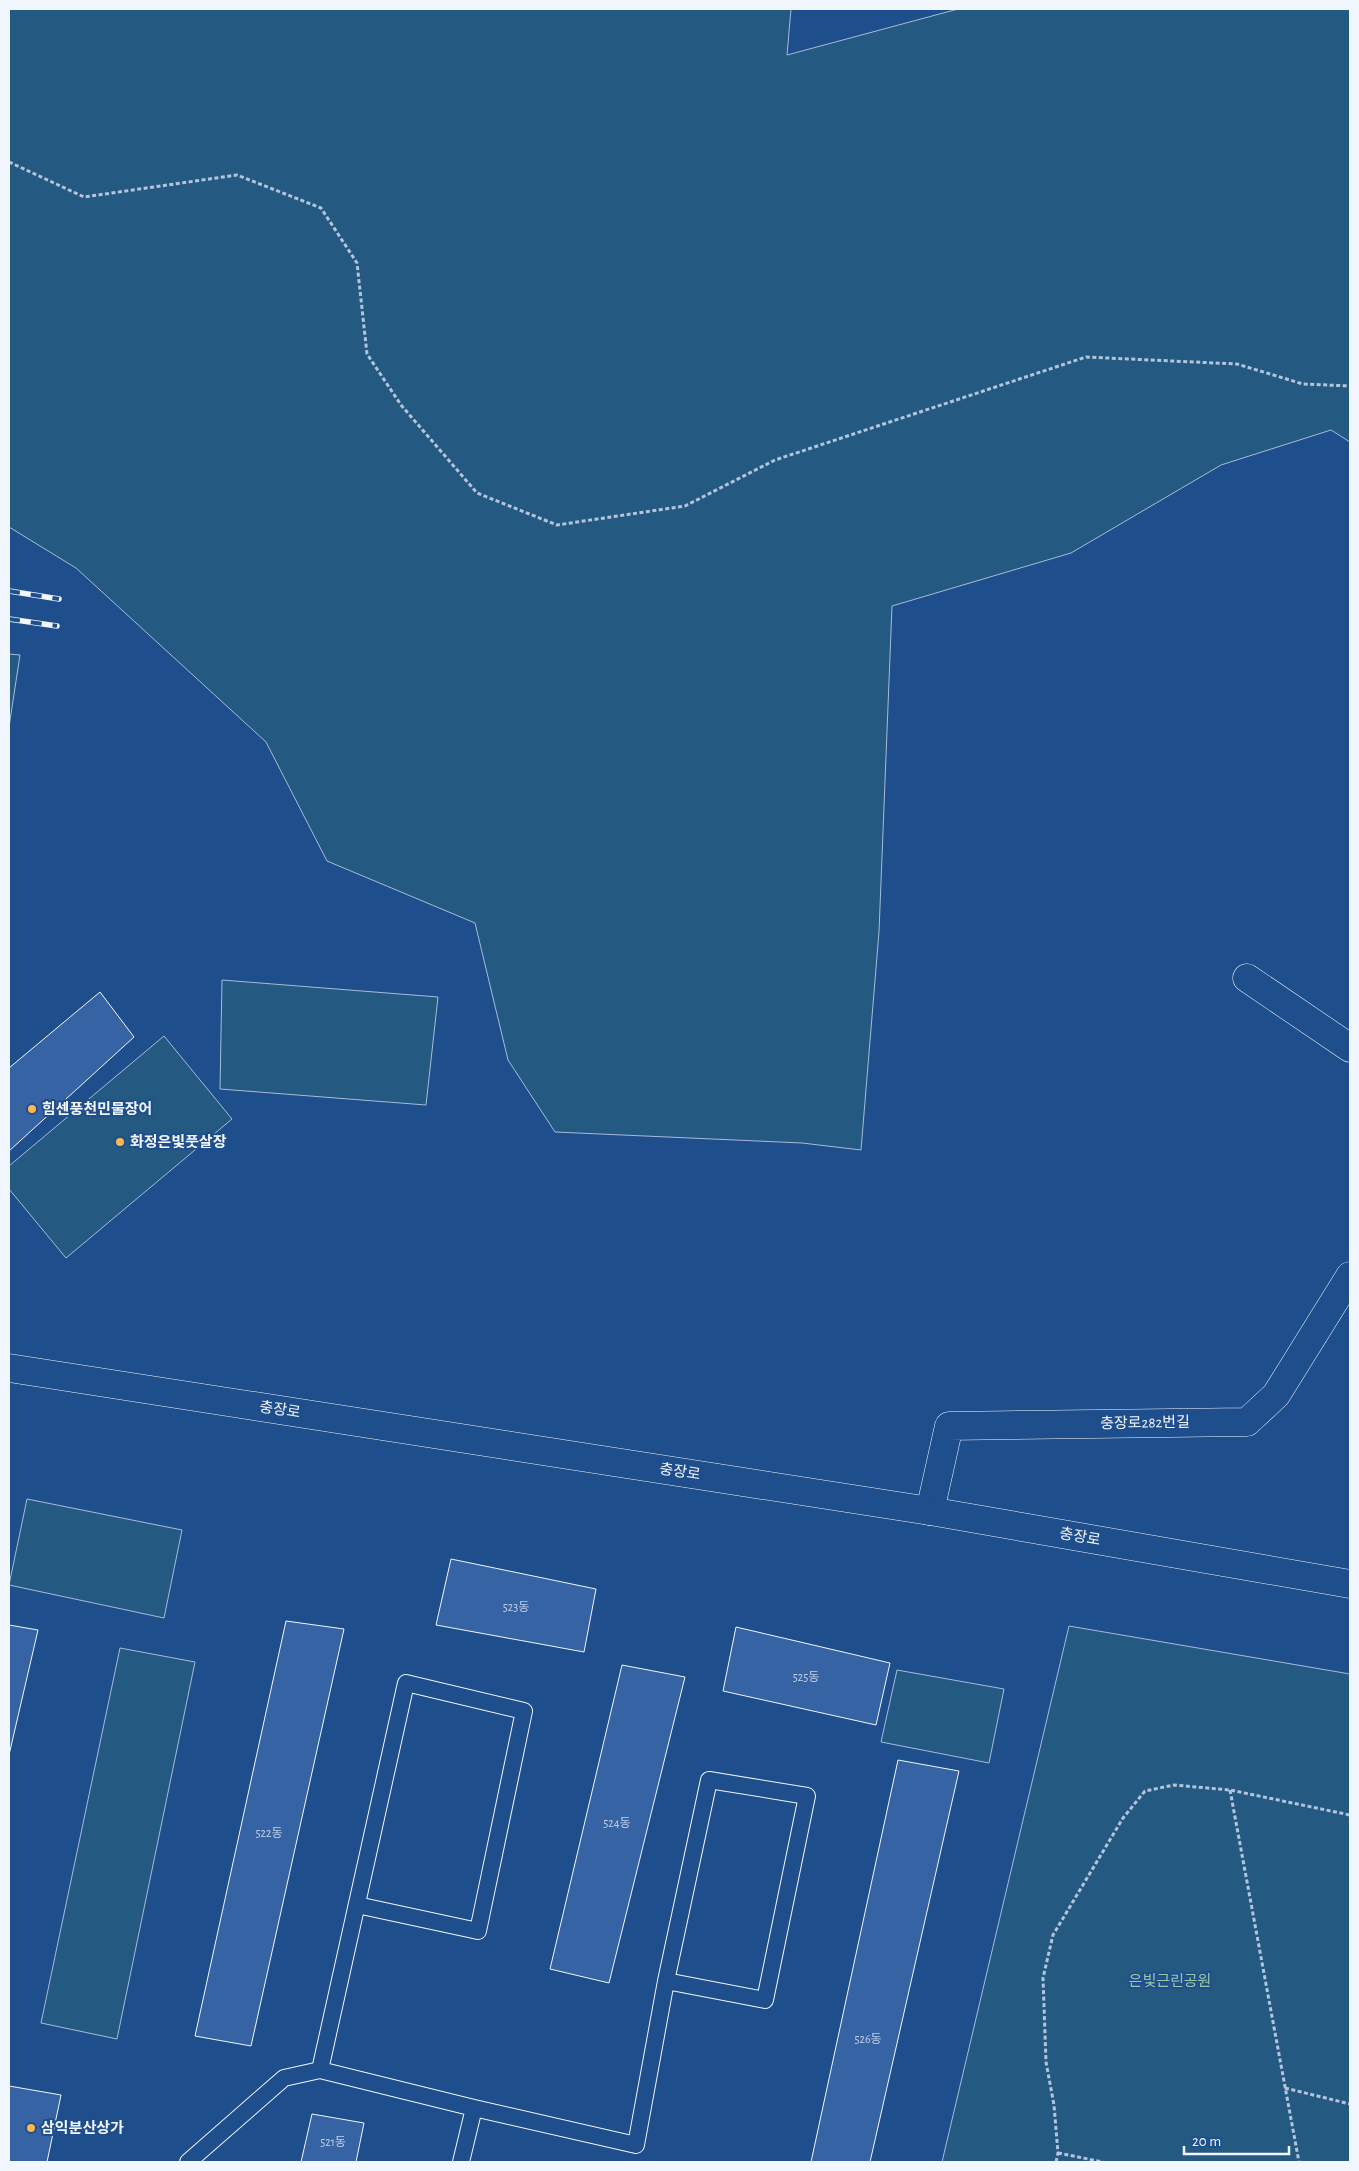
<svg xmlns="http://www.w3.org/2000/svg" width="1359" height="2171" viewBox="0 0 1359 2171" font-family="'Alegreya Sans','Noto Sans KR',sans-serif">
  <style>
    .green { fill: #245a82; stroke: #a8bbd7 }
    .building { fill: #3563a3; stroke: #f2f6ff }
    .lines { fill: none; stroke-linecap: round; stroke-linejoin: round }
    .lane-casing { stroke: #f2f6ff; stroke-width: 18 }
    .street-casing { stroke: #f2f6ff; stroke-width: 29 }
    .primary-casing { stroke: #f2f6ff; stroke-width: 29 }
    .path { stroke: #b3c4dc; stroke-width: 3; stroke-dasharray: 4 2.5; stroke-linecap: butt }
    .lane { stroke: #1f4e8c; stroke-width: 16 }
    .street { stroke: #1f4e8c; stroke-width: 28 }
    .primary { stroke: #1f4e8c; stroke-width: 28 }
    .rail-casing { stroke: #f2f6ff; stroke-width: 5.5 }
    .rail { stroke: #1f4e8c; stroke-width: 4; stroke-dasharray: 11; stroke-linecap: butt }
    .poi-dot { fill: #ffb74d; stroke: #1f4e8c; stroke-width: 2 }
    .labels { text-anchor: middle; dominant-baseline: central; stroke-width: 4; stroke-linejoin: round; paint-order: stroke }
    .number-label { font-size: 12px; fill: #c3d1e8 }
    .poi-label { font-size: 15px; font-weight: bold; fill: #f2f6ff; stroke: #1f4e8c; text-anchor: start }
    .street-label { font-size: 15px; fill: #f2f6ff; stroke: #1f4e8c }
    .park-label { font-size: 15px; fill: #97c8a6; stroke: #1f4e8c }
  </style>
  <rect width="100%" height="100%" fill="#1f4e8c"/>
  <path class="green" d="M9,9H791L787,55L958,9H1350V442L1331,430L1221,465L1071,553L892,606L879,932L861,1150L802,1143L555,1132L508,1060L475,923L327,861L266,742L76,568L9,527Z
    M9,654L20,655L9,727Z
    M222,980L438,997L426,1105L220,1089Z
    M164,1036L232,1119L66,1258L9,1189V1166Z
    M27,1499L182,1530L164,1618L9,1585Z
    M1069,1626L1350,1674V2162H942Z
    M120,1648L195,1662L117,2039L41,2023Z
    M897,1670L1004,1689L989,1763L881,1742Z"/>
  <path class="building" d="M100,992L134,1037L9,1151V1068Z
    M451,1559L596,1589L584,1652L436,1625Z
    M286,1621L344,1629L251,2046L195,2036Z
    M9,1625L38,1630L9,1755Z
    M736,1627L890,1663L876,1725L723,1691Z
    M622,1665L685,1677L609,1983L550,1969Z
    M898,1760L959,1771L870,2162H811Z
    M9,2086L61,2095L47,2162H9Z
    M312,2114L364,2123L356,2162H301Z"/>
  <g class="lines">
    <g class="lane-casing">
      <path id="lane" d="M320,2070L406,1683L524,1711L478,1931L357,1905
        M188,2162L284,2078L320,2070L474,2108L636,2145L666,1981L709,1780L807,1796L765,2000L666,1981
        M461,2162L474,2108"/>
    </g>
    <g class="street-casing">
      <path id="street" d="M1247,978L1350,1048
        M930,1511L949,1426L1247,1422L1276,1395L1350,1276"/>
    </g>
    <g class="primary-casing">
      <path id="primary" d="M9,1368L930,1511L1350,1584"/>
    </g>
    <path class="path" d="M9,162L84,197L237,175L321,208L357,263L367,354L401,405L477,493L557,525L685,506L775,460L1086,357L1237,364L1303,384L1350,386
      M1230,1790L1299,2162
      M1285,2088L1350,2104
      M1058,2153L1103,2162
      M1056,2162L1058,2153L1054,2105L1046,2062L1043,1978L1053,1935L1123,1818L1145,1791L1174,1785L1230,1790L1350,1815"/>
    <use href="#lane" class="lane"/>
    <use href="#street" class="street"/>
    <use href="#primary" class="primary"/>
    <g class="rail-casing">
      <path id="rail" d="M9,591L59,599
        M9,619L57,626"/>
    </g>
    <use href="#rail" class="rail"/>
  </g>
  <g class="poi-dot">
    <circle cx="32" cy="1109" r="5"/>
    <circle cx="120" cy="1142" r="5"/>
    <circle cx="31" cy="2128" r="5"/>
  </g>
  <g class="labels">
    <g class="number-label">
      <text x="516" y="1607">523동</text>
      <text x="806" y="1677">525동</text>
      <text x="617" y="1823">524동</text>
      <text x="269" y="1833">522동</text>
      <text x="868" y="2039">526동</text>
      <text x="333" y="2142">521동</text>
    </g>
    <g class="poi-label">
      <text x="42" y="1109">힘센풍천민물장어</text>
      <text x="130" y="1142">화정은빛풋살장</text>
      <text x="41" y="2128">삼익분산상가</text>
    </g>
    <g class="street-label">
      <text transform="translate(280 1410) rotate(9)">충장로</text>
      <text transform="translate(1145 1423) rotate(-1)">충장로282번길</text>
      <text transform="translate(680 1472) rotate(9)">충장로</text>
      <text transform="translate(1080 1537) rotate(10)">충장로</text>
    </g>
    <g class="park-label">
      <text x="1170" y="1981">은빛근린공원</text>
    </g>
  </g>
  <rect width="1359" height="2171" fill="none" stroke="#f2f6ff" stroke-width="20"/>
  <path d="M1184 2146v8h105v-8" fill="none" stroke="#f2f6ff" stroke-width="2.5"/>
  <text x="1192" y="2146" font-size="15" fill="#f2f6ff" stroke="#1f4e8c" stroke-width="4" paint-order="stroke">20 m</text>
</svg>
